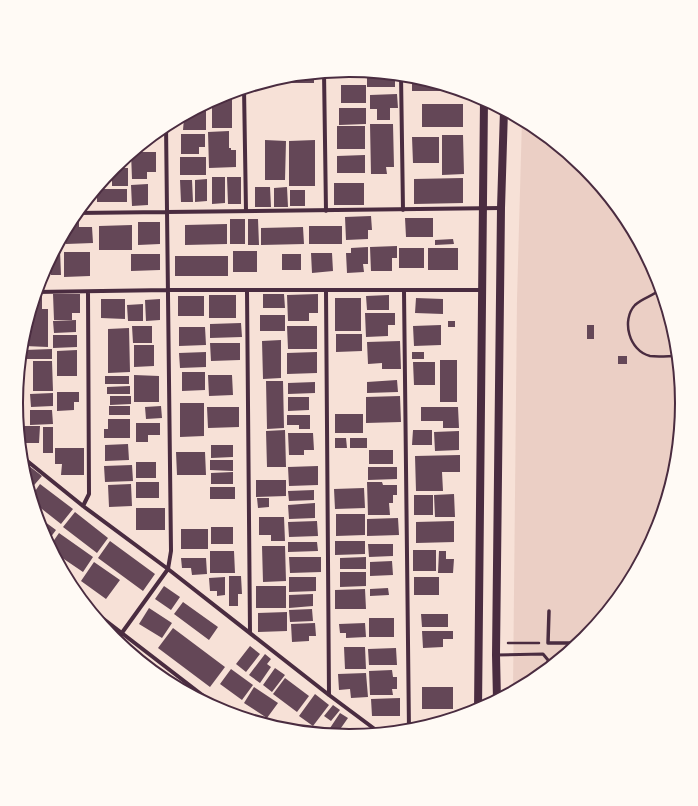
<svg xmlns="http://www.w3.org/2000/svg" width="698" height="806" viewBox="0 0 698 806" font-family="'Golos Text',sans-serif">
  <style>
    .green { fill: #ebcfc5 }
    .building { fill: #644757 }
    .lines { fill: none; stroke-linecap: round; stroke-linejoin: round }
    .path { stroke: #4a2c40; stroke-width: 2.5 }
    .service { stroke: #4a2c40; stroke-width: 3 }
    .pedestrian { stroke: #4a2c40; stroke-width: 3.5 }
    .minor { stroke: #4a2c40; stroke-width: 4 }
    .secondary { stroke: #4a2c40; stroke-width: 8 }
    .rim { fill: none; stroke: #4a2c40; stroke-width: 2 }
  </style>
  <rect width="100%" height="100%" fill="#f7e1d7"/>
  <path class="green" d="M522,119L534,126L585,168L626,218L657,276L676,338L682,403L676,468L657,531L626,588L584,639L534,680L513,691L517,299Z"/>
  <path class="building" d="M345,70L364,72V77H345Z
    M367,72L395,75V87H367Z
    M314,73V83H288V76Z
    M412,76L460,90V91H412Z
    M341,85H366V103H341Z
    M232,92V128H212V100L222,95Z
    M397,94L398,108H390V120H377V109H370V95Z
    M206,103V130H183L184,118H178Z
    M422,104H463V127H422Z
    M339,108H366V124L339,125Z
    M370,124H393L394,167H386L387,174H371Z
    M337,126H365V149H337Z
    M229,131V148H231V150H236V167L209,168L208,132Z
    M181,134H205V147H199V154H181Z
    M442,135H463L464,174L442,175Z
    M412,137H439V163H413Z
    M265,140L286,141L285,180H265Z
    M315,140V186H289V141Z
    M133,152H156V172H147V179H132L131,153Z
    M365,155V173H337V156Z
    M127,157V162H121Z
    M180,157H206V175H180Z
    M113,168H128V186H112V178H105Z
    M212,177H225V203L212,204Z
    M227,177H241V204H228Z
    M463,178V203L414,204V179Z
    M207,179V201L195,202V180Z
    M180,180H192L193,202H181Z
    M334,183H364V205H334Z
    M148,184V205L132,206L131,185Z
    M255,187H270L271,207H255Z
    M287,187L288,207H274V188Z
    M97,189H127V202H97Z
    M290,190H305V206H290Z
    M371,216L372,230H368V239L346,240L345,217Z
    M79,218V227H92L93,243L66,244L65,231L72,219Z
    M405,218H433V237H406Z
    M230,219H245V244H230Z
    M248,219H258L259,245H248Z
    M138,222H160V244L138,245Z
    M227,224V244L185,245V225Z
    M132,225V250H99V226Z
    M309,226H342V244H309Z
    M303,227L304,244L261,245V228Z
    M62,237L63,246H57Z
    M453,239L454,244L435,245V240Z
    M397,246V258H392V271H371L370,247Z
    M368,247V264H363L364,272L347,273L346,253H351V248Z
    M399,248H424V268H399Z
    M428,248H458V270H428Z
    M55,250H60L61,275H51L50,259Z
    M233,251H257V272H233Z
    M64,252H90V276L64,277Z
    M311,253H332L333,271L312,273Z
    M131,254H160V270L131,271Z
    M282,254H301V270H282Z
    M175,256H228V276H175Z
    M47,264L48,279H40L41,275Z
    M53,294H80V313H72V320H54Z
    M263,294H284L285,308H263Z
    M318,294V313H309V321H288L287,295Z
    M209,295H236V318H209Z
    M389,295V310H367L366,296Z
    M35,296H42V309H48V347L25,346L26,328Z
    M178,296H204V316H178Z
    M335,298H361V331H335Z
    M416,298L443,299V314L415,313Z
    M101,299H125V319L101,318Z
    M160,299V320L146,321L145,300Z
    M143,304V321H128L127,305Z
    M365,313H395V325H388V336L366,337Z
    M260,315H285V331H260Z
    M76,320V332L54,333L53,321Z
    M448,321H455V327H448Z
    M241,323L242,337L210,338V324Z
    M441,325V345L414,346L413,326Z
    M587,325H594V339H587Z
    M132,326H152V343H133Z
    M287,326H317V349H288Z
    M179,327H205L206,345L179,346Z
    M129,328L130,372L108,373V329Z
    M336,334H362V351L336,352Z
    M53,335H77V347L53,348Z
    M281,340V378L263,379L262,341Z
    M400,341L401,369H382V363L368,364L367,342Z
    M210,343H240V360L211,361Z
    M134,345H154V366L134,367Z
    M52,349V359H25V350Z
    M77,350V376H57V351Z
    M206,352V367L180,368L179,353Z
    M317,352V373L287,374V353Z
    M412,352H424V359H412Z
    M618,356H627V364H618Z
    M440,360H457V402H440Z
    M33,361H52L53,391H33Z
    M413,362H435V385H414Z
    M182,372H205V390L182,391Z
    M134,375L159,376V402H134Z
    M208,375H232L233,395L209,396Z
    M105,376H129V384H105Z
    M397,380L398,392L367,393V382Z
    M266,381H283L284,428L267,429Z
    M315,382V393L288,394V383Z
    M130,386V394H107V387Z
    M57,392H79V402H74V410L57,411Z
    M53,393V406L31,407L30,394Z
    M110,396H131V404L110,405Z
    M400,396L401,422L366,423V397Z
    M288,397H309V410L288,411Z
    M180,403H204V436L180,437Z
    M109,406H130V415H109Z
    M161,406L162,418L146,419L145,407Z
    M207,407H239V427L208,428Z
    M421,407H458L459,428H443V421H421Z
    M30,410H52L53,424L30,425Z
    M335,414H363V433H335Z
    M287,415H310V429H299V425H287Z
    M108,419H130V438H104V429H108Z
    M136,423H160V435H148V442H136Z
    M24,426H40L39,443H24Z
    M43,427H53V453H43Z
    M285,430L286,467H267L266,431Z
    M413,430H432V445H412Z
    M459,431V450L435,451L434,432Z
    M288,433H313L314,450H304V455H289Z
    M335,438H346L347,448H335Z
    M350,438H367V448H350Z
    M128,444L129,460L105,461V445Z
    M211,445H233V457L211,458Z
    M55,448H84V475H61L62,464H55Z
    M369,450H393V464H369Z
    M176,452H205L206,475H177Z
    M460,455V472H442L443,491H416L415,456Z
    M210,460H233V471L210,470Z
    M24,462L42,476L29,491L22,468V464Z
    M136,462H156V478H136Z
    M132,465L133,481L105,482L104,466Z
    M318,466V485L289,486L288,467Z
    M368,467H397V479L368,480Z
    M233,472V484H211V473Z
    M256,480H286V496L256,497Z
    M136,482H159V498H136Z
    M367,482H382L383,485H397V495H393V503H389L390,515H368Z
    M40,484L73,509L61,524L33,502L31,497Z
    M131,484L132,506L109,507L108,485Z
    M210,487H235V499H210Z
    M364,488L365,508L335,509L334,489Z
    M314,490V500L289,501L288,491Z
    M454,494L455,517H435L434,495Z
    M414,495H433V515H414Z
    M257,498H269V507L258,508Z
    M315,503V518L289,519L288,505Z
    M136,508H165V530H136Z
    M75,512L108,538L97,553L63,527Z
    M336,514H365V535L336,536Z
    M37,516L56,530L47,542L41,530Z
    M259,517H284L285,541H271V535H259Z
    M398,518L399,535L367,536V519Z
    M317,521L318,536L289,537L288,522Z
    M454,521V542L416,543V522Z
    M211,527H233V544H211Z
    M181,529H208V549H181Z
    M59,533L93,557L83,572L52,551L50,546Z
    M110,541L155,574L143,591L98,558Z
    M335,541H365V554L335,555Z
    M288,542H317L318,551L288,552Z
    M368,544H393V556L369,557Z
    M262,546H285L286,581L263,582Z
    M413,550H436V571H413Z
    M210,551H234L235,573H210Z
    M439,551H446V559H454L453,573H438Z
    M289,557H321V572L290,573Z
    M366,557V569H340V558Z
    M181,558H206L207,574L192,575L191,568H182Z
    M392,561L393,575L370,576V562Z
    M94,562L120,580L106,599L81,581Z
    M340,572H366V586L340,587Z
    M229,576H241L242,594H238V606H229Z
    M225,577V595L217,596V591H210L209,578Z
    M289,577H316V591L289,592Z
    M414,577H439V595H414Z
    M164,586L180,597L171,610L155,599Z
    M256,586H286V608H256Z
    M388,588L389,595L370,596V589Z
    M365,589L366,609H335V590Z
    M313,594V606L289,608V595Z
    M183,602L218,627L209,640L174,614Z
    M149,608L172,623L162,638L139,624Z
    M312,609L313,621L290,622L289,610Z
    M287,612V631L258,632V613Z
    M421,614H448V627H422Z
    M369,618H394V637H369Z
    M315,623L316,636H309V641L292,642L291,624Z
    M365,623L366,637L346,638V633H340L339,624Z
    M173,628L225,667L210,687L158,648Z
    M422,631H453V639H443V647L423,648Z
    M126,646L159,670L156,673L125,648Z
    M250,646L260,654L246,672L236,664Z
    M344,647H365L366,669H345Z
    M396,648L397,665H369L368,649Z
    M265,654L271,659L267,664L271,667L260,683L249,675Z
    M275,668L285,675L272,692L263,685Z
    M231,669L253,685L242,700L220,684Z
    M392,670L393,677H397V689H392L393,695H370L369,671Z
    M366,673L368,697L351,698L350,689L339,690L338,674Z
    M285,678L309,696L297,712L273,694Z
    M254,687L278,703L267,718L244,703Z
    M422,687H453V709H422Z
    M315,694L329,705L313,726L299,716Z
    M400,698V716H372L371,699Z
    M333,705L340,710L331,721L324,716Z
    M340,713L348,718L336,735L326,734Z
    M414,725H429L415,729Z
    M343,730L352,736L340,735Z"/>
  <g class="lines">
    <path class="path" d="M661,289C653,296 642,298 635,305C621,320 629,351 650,356C658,357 669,356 677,356
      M508,643H539"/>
    <path class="service" d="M496,655L543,654L548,660V669"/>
    <path class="pedestrian" d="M549,611L548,643H579"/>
    <path class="minor" d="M324,72L326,211
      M401,75L403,210
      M244,88L246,211
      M84,203V213
      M76,213L501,208
      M247,291L250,632
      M326,291L329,695
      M404,291L409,730
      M36,292L168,290H482
      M21,456L83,506L168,569L329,695L380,733
      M83,506L89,494L88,292
      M88,607L223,711
      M116,641L168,569L171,551L166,125"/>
    <path class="secondary" d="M497,700L496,655L501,208L504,110
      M478,710L484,99"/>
  </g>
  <path d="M0 0H698V806H0ZM23 403a326 326 0 1 1 652 0a326 326 0 1 1-652 0Z" fill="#fffaf5" fill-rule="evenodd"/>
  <path class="rim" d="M23 403a326 326 0 1 1 652 0a326 326 0 1 1-652 0Z"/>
</svg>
